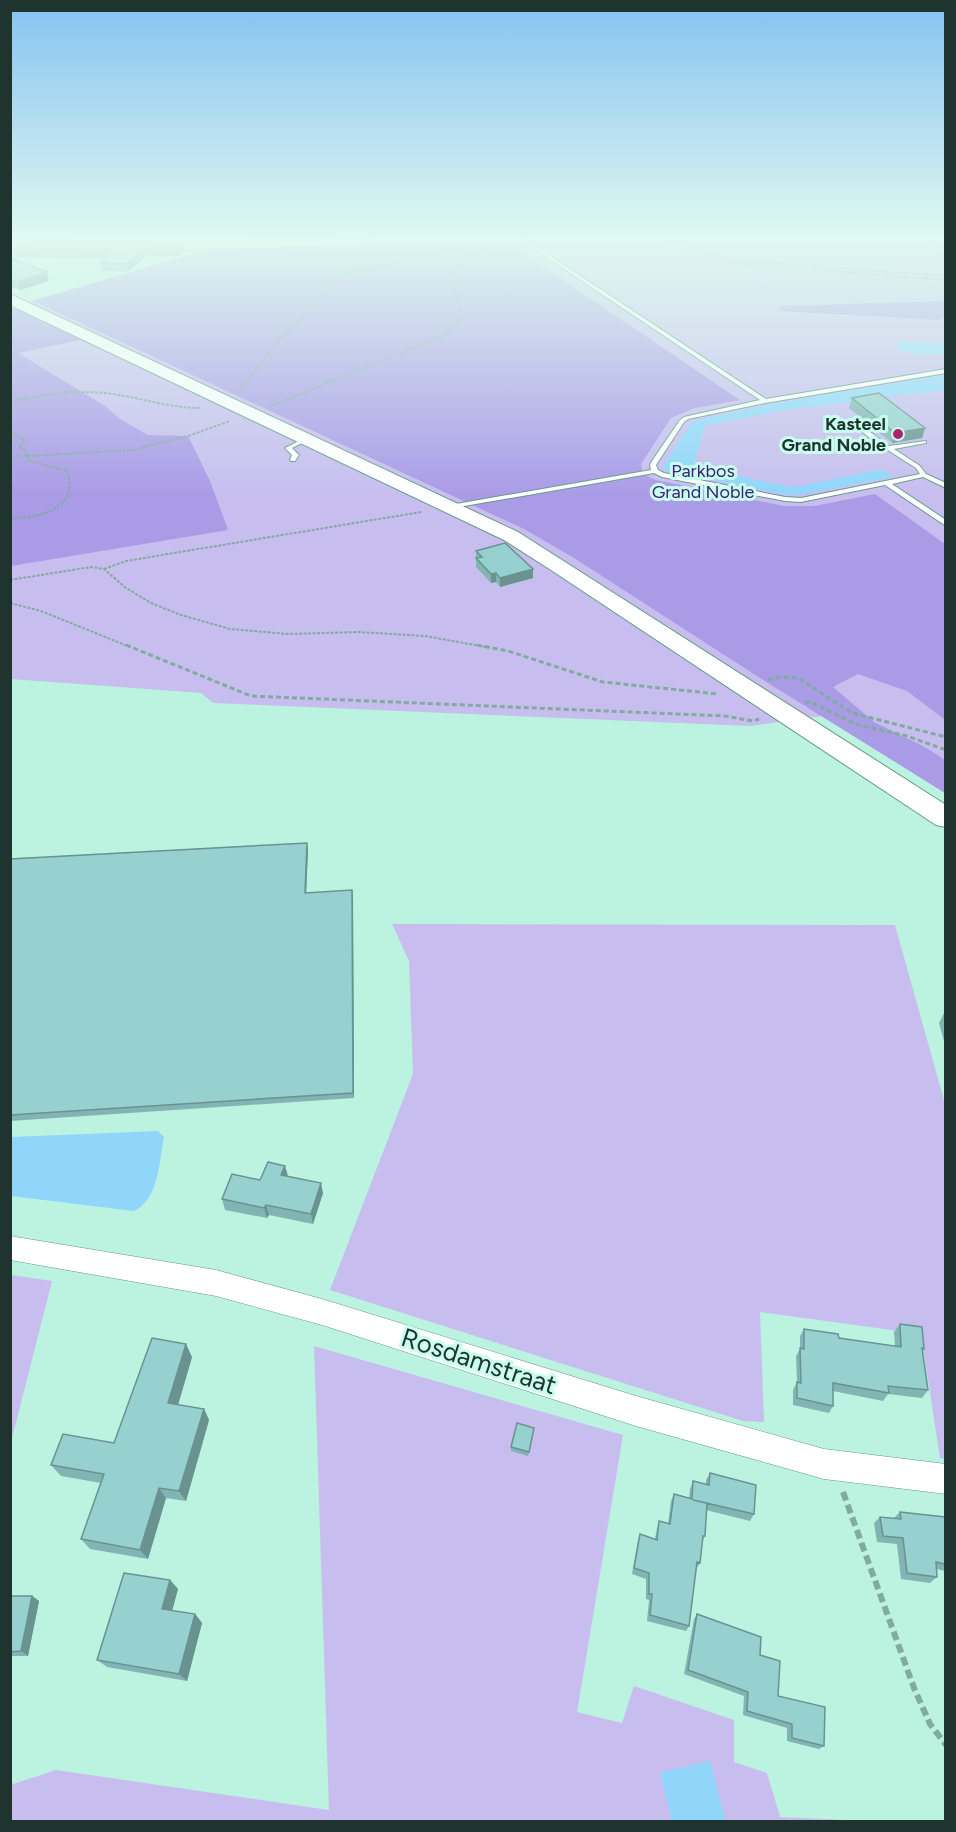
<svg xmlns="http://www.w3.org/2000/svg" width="956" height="1832" viewBox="0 0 956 1832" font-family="Figtree,sans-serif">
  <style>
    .green { fill: #c7beef }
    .forest { fill: #aa9be7 }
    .water { fill: #90d6fb }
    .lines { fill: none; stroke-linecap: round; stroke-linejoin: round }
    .lane-casing { stroke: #659989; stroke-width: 2 }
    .street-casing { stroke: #659989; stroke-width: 1 }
    .secondary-casing { stroke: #659989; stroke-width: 2 }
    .path-far2 { stroke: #81ab9e; stroke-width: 2; stroke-dasharray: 3 1.5; stroke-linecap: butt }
    .path-far1 { stroke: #81ab9e; stroke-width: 3; stroke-dasharray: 5 3; stroke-linecap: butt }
    .path { stroke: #81ab9e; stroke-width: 6; stroke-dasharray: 9 4.5; stroke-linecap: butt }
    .lane { fill: #fff; fill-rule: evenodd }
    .street { fill: #fff; fill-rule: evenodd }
    .secondary { fill: #fff; fill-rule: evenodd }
    .wall { fill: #81b4b2 }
    .shaded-wall { fill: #699291 }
    .building { fill: #96d1cf; stroke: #699291; stroke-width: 1.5 }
    .poi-dot { fill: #aa256d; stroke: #c8ffed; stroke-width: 2 }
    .labels { text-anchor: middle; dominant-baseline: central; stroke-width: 6; stroke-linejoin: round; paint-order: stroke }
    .far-poi-label { font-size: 18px; font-weight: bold; fill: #1f342e; stroke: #c8ffed; text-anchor: end }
    .far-park-label { font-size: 18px; fill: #3d2077; stroke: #c8ffed }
    .near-street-label { font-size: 26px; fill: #1f342e; stroke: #c8ffed }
  </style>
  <rect width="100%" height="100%" fill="#bbf2e0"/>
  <path class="green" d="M443,240H945V793L823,716L750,726L213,703L201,693L11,679L10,307L206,250Z
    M392,924L895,925L945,1104V1459L940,1458L921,1334L760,1312L764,1422L743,1421L330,1290L413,1074L409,961Z
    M11,1275L52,1281L11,1442L10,1275Z
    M314,1346L623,1435L577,1712L622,1723L634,1686L734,1720V1762L767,1773L780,1817L869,1821L11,1822L10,1785L56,1770L329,1810Z"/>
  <path class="forest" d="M449,240H504L740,400L695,408L671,418L641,464L643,474L656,480L784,506H814L875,494L945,544V720L907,691L858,674L833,687L874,722L925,747L945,760V793L760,678L574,558L524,529L33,301L206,250Z
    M945,301V317L940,320L780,311V306Z
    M11,307L81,340L18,353L105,406L120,419L148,435L188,436L210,481L228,530L11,566Z"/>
  <path class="water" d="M907,341L945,345V354C931,354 906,357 896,346L899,343Z
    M945,375V390L778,411L705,426L695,460L704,469L787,486L797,487L881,469L893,477L799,495H786L664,470L663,466L693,421L770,404Z
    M158,1131L164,1137C159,1162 159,1199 134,1211L11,1196V1137Z
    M710,1761L725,1821H672L660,1773Z"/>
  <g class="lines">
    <g class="lane-casing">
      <path id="lane" d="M521,240H526L766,399L946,369V373L765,403L688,419L684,422L656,465L658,470L664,473L785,497L801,498L920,474L916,468L872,440L852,423L851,422L854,420L889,446L926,441V443L894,449L920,466L926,474L946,483V488L923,477L892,484L946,520V526L885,485L801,502L785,501L662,477L654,473L447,509L446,507L450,505L651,470L650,465L652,461L680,420L684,417L760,400Z
        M305,438L310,439L292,448L299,455L295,461H291L290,460L292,455L285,448Z"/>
    </g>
    <g class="street-casing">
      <path id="street" d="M10,1236L216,1270L322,1299L636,1396L824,1449L946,1464V1494L824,1479L636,1426L322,1325L216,1296L10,1260Z"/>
    </g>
    <g class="secondary-casing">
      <path id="secondary" d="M10,240H74L80,244L73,248L10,245Z
        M371,240L364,244L223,249H142L135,245L142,241Z
        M10,294L518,532L946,805V827L936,825L551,570L504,540L10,305Z"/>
    </g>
    <path class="path-far2" d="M656,240L703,257L739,264L946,280
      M668,240L702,252L741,261L946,276
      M925,240L946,259
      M239,391L277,342L339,276L490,240
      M10,401C44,395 78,389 112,394C142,398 170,408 200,408
      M271,406L445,335C479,307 441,291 458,268C466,257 485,248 496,240
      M10,432L25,440L19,446L26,451L28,460L67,471C80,509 40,518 10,518
      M10,457L132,450L188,436L230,421
      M104,569L126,561L421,512
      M10,580L91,567L104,569L126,588L151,603L181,615L230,629L288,634L358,632L425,636L486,647
      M10,603L41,611L130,647"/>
    <path class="path-far1" d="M126,645L251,696L725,716L753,721L759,719
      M477,645L508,651L603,682L718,694
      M768,680L781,677L798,678L852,713L946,737
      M805,702H811L855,724L907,736L946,750"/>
    <path class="path" d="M843,1492L914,1688L930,1724L946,1745"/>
    <use href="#lane" class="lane"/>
    <use href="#street" class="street"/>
    <use href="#secondary" class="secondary"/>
  </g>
  <path class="wall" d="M183,243L184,251L178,256H146L128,272L102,271L100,263L103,259L16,257L14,249Z
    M10,258L49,281L20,290L10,287Z
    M852,398L925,428L922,438L892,443L849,408Z
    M476,551L533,569V578L500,587L496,582L491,583L476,567Z
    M308,849L306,893L353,896L354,1098L10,1121V859Z
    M945,1011V1045L939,1023Z
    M288,1176L323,1193L313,1224L269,1215L267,1218L225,1210L222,1199L260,1180Z
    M900,1324L924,1349L922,1351L928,1390L922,1398L888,1394L883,1401L833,1391V1406L829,1413L793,1405V1390L797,1382L796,1356L800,1349V1336L804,1329L839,1338L895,1346L894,1332Z
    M192,1357L178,1405L204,1409L209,1420L186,1501L166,1498L148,1559L90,1549L81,1539L101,1483L61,1476L51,1465L114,1443Z
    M534,1428L528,1456L511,1451V1447Z
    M710,1473L754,1514L750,1521L706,1510L705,1536L702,1541L700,1563L696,1569L689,1626L686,1631L647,1621L649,1600L646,1599V1579L632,1574L638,1540L640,1534L655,1539L657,1528L659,1521L668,1524L671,1501L674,1494L689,1498L690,1489L693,1481L706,1485V1480Z
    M900,1512L945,1517V1571L937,1569V1577L930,1583L901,1579L897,1544L877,1542L874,1523L880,1517L894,1518Z
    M170,1580L178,1589L172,1611L195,1614L202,1623L187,1681L107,1667L97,1660Z
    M10,1596H32L39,1601L28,1656H10Z
    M697,1614L778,1696L824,1746L819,1749L787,1741V1728L743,1715L744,1696L684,1674L694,1619Z"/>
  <path class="shaded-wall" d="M183,243L184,251L178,256L177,248Z
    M144,248L146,256L128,272L126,264Z
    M47,272L49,281L20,290L18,282Z
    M925,428L922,438L892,443L895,433Z
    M533,569V578L500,587V578Z
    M496,573V582L491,583V574Z
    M307,843L308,849L306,898L305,893Z
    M352,890L353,896L354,1098L353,1093Z
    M285,1166L288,1176L281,1175Z
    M321,1183L323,1193L313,1224L311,1214Z
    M266,1205L269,1215L267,1218L264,1208Z
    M186,1344L192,1357L175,1415L168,1403Z
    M204,1409L209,1420L186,1501L179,1491Z
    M159,1488L166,1498L148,1559L140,1550Z
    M170,1580L178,1589L170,1618L162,1609Z
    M32,1596L39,1601L28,1656L21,1651Z
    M195,1614L202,1623L187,1681L179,1674Z"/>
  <path class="building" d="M39,240H56L183,243L177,248H144L126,264L100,263L110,251L14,249Z
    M10,258L47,272L18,282L10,279Z
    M879,393L925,428L895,433L852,398Z
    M505,543L533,569L500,578L496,573L491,574L476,558L482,557L476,551Z
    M307,843L305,893L352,890L353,1093L10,1115V859Z
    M268,1162L285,1166L281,1175L321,1183L311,1214L266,1205L264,1208L222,1199L232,1174L260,1180Z
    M900,1324L922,1327L924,1349L922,1348L928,1390L888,1386L889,1393L833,1383V1406L797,1398V1382L801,1383L800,1348L804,1349V1329L838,1334L839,1338L901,1347Z
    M152,1338L186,1344L168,1403L204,1409L179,1491L159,1488L140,1550L81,1539L104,1474L51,1465L63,1434L114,1443Z
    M517,1423L534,1428L529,1452L511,1447Z
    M710,1473L756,1485L754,1514L693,1500L707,1503L705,1536H703L700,1563L697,1562L689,1626L650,1615L652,1594H649V1573L634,1568L640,1534L657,1540L659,1521L670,1524L674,1494L692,1499L693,1481L709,1485Z
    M900,1512L945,1517V1564L936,1562L937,1577L907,1573L903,1538L883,1536L880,1517L901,1519Z
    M124,1573L170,1580L162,1609L195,1614L179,1674L97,1660Z
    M10,1596H32L21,1651L10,1652Z
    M697,1614L761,1637L760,1655L780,1661L778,1696L825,1707L824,1746L792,1738V1724L747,1711L748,1692L688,1670Z"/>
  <linearGradient id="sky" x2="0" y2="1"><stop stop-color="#85c2f0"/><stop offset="0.48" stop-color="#e0f9f1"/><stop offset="1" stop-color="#e0f9f1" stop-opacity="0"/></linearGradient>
  <rect width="956" height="496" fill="url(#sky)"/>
  <circle class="poi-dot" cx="898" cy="434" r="6"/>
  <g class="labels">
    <g class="far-poi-label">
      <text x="886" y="424">Kasteel<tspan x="886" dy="21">Grand Noble</tspan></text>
    </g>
    <g class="far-park-label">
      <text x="703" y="471">Parkbos<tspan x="703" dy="21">Grand Noble</tspan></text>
    </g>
    <g class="near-street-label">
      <text transform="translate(479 1361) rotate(18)">Rosdamstraat</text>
    </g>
  </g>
  <rect width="956" height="1832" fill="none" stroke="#1f342e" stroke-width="24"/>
</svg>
